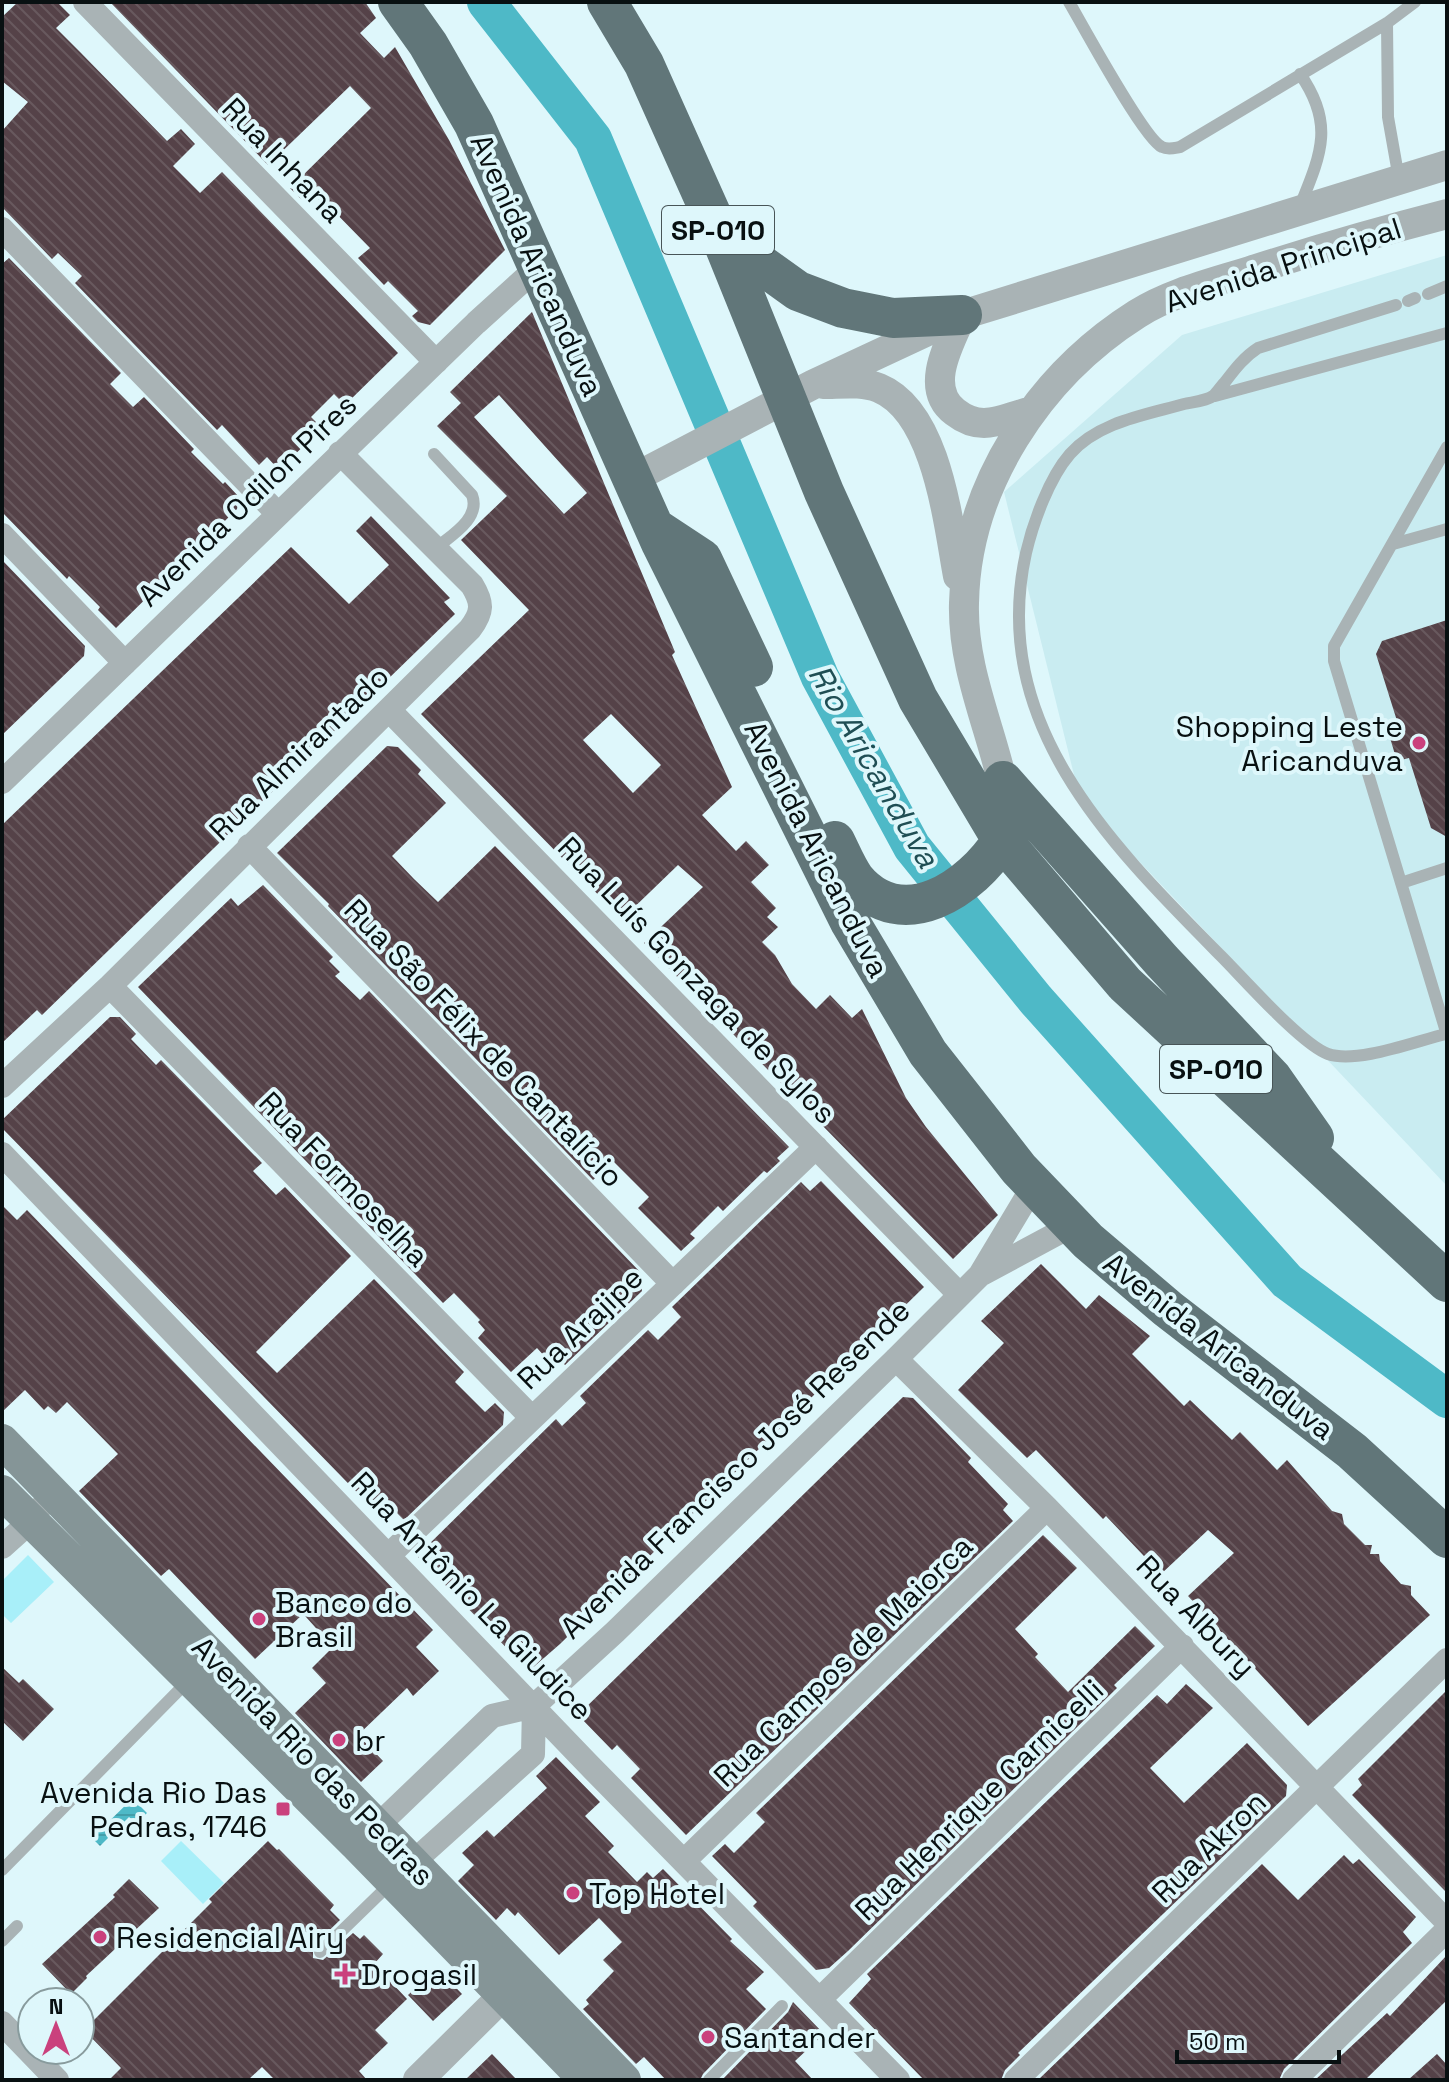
<svg xmlns="http://www.w3.org/2000/svg" width="1449" height="2082" viewBox="0 0 1449 2082" font-family="'Space Grotesk',sans-serif">
  <style>
    .built { fill: #c9ecf1 }
    .grass { fill: #a8eff9 }
    .water { fill: url(#water-rules) }
    .lines { fill: none; stroke-linecap: round; stroke-linejoin: round }
    .river { stroke: #4eb9c7; stroke-width: 38 }
    .building { fill: url(#building-back-hatch); fill-rule: evenodd }
    .service { stroke: #a9b3b5; stroke-width: 12 }
    .minor { stroke: #a9b3b5; stroke-width: 24 }
    .tertiary { stroke: #a9b3b5; stroke-width: 30 }
    .secondary { stroke: #859597; stroke-width: 34 }
    .trunk { stroke: #617679; stroke-width: 40 }
    .poi-dot { fill: #ca417d; stroke: #def7fb; stroke-width: 3 }
    .labels { text-anchor: middle; dominant-baseline: central; stroke-width: 8; stroke-linejoin: round; paint-order: stroke }
    .shield { fill: #def7fb; stroke: #485557; stroke-width: 2 }
    .shield-label { font-size: 28px; font-weight: bold; fill: #081011 }
    .street-label { font-size: 30px; fill: #081011; stroke: #def7fb }
    .poi-label { font-size: 30px; fill: #081011; stroke: #def7fb; text-anchor: start }
    .water-label { font-size: 32px; font-style: italic; fill: #1f4e54; stroke: #def7fb }
  </style>
  <defs>
    <pattern id="water-rules" width="6" height="5" patternUnits="userSpaceOnUse" patternTransform="scale(2)"><rect width="6" height="5" fill="#4eb9c7"/><path d="M0 2.5h6" fill="none" stroke="#439eaa"/></pattern>
    <pattern id="building-back-hatch" width="6" height="6" patternUnits="userSpaceOnUse" patternTransform="scale(2)"><rect width="6" height="6" fill="#554248"/><path d="M-1 5l2 2M0 0l6 6M5-1l2 2" fill="none" stroke="#68595e"/></pattern>
  </defs>
  <rect width="100%" height="100%" fill="#def7fb"/>
  <path class="built" d="M1447,255V1186L1080,799L1004,492L1182,335Z"/>
  <path class="grass" d="M28,1555L54,1582L11,1623L2,1614V1581Z
    M181,1841L224,1883L203,1904L161,1861Z"/>
  <path class="water" d="M136,1795L144,1803L140,1806L147,1813L136,1823L129,1817L100,1846L92,1838Z"/>
  <g class="lines">
    <path class="river" d="M486,2L593,139L820,677L912,847L1036,1000L1287,1281L1447,1399"/>
  </g>
  <path class="building" d="M18,2H57L70,15L56,28L81,53L167,141L181,129L195,144L173,166L200,193L222,172L398,353L345,405L334,394L311,417L322,428L279,470L267,457L259,465L222,425L217,430L75,283L82,276L58,253L52,259L2,207V131L28,102L2,81V17Z
    M110,2H365L376,18L360,33L384,58L395,47L449,140L505,250L430,325L418,322L412,316L418,311L388,281L384,285L358,258L370,248L323,200L321,202L311,191L302,200L290,188L371,108L350,86L268,165Z
    M9,258L121,373L110,384L133,407L144,397L194,449L191,452L223,484L225,482L239,497L237,509L116,628L98,610L100,607L69,576L67,579L2,512V264Z
    M532,312L675,652L672,655L732,787L702,815L736,851L746,841L769,865L751,882L776,908L767,917L778,927L762,942L775,955L792,984L816,1009L830,995L852,1018L862,1009L906,1098L926,1127L998,1215L953,1259L644,943L703,887L678,865L622,919L421,714L529,610L461,540L507,496L437,426L461,403L450,392ZM499,395L587,493L564,514L474,417ZM611,714L661,765L633,793L583,740Z
    M371,516L450,598L444,602L455,614L42,1015L37,1010L2,1043V825L291,547L349,604L389,565L356,531Z
    M2,560L85,646L84,656L2,735Z
    M1447,620V837L1431,828L1409,758L1397,761L1387,728L1398,724L1376,654L1382,641Z
    M387,746L398,747L421,770L418,774L446,803L392,856L414,879L438,902L495,846L789,1147L777,1158L780,1161L767,1173L764,1171L723,1211L718,1206L690,1234L695,1238L681,1251L638,1208L649,1197L613,1161L593,1180L328,906L329,904L277,853Z
    M263,885L333,957L329,961L340,972L335,976L360,1000L369,991L642,1274V1291L565,1365L553,1352L547,1359L537,1348L511,1372L478,1338L485,1330L478,1322L480,1320L454,1293L443,1303L138,987L231,898L238,906Z
    M110,1017H120L136,1034L131,1039L156,1065L161,1060L262,1163L253,1171L276,1195L285,1187L351,1256L256,1352L277,1373L374,1279L464,1372L455,1382L485,1412L495,1403L504,1412L503,1425L404,1520L391,1507L381,1517L2,1128V1120Z
    M821,1181L924,1287L560,1644L529,1671L417,1556L556,1419L562,1426L586,1403L580,1396L648,1330L658,1340L681,1317L672,1307L801,1182L810,1191Z
    M2,1205L17,1220L27,1210L433,1630L416,1647L439,1671L413,1696L407,1688L358,1735L383,1761L361,1782L295,1713L326,1683L312,1668L333,1647L306,1617L303,1614L255,1659L169,1569L161,1576L79,1491L118,1454L67,1402L56,1413L48,1406L44,1410L25,1390L2,1412Z
    M1041,1264L1086,1309L1099,1295L1150,1336L1132,1354L1184,1406L1190,1400L1232,1440L1240,1432L1277,1470L1287,1460L1332,1511L1342,1514L1344,1524L1365,1545H1372L1370,1554H1379L1380,1561L1401,1584L1411,1586V1595L1430,1615L1308,1726L1188,1596L1234,1553L1208,1530L1161,1574L1106,1516L1103,1519L1036,1450L1027,1458L958,1390L1004,1343L981,1321Z
    M903,1397L913,1398L971,1458L968,1462L1008,1504L1003,1510L1013,1521L686,1835L631,1778L640,1769L617,1745L612,1750L578,1715Z
    M1043,1535L1077,1568L1015,1629L1038,1654L1035,1657L1068,1692L1135,1626L1155,1646L1114,1685L1117,1688L848,1951L829,1968L816,1970L753,1906L757,1902L712,1856L725,1844L734,1853L765,1822L756,1813Z
    M2,1667L19,1683L23,1679L54,1709L23,1741L2,1721Z
    M1186,1684L1213,1708L1150,1768L1184,1803L1247,1743L1287,1785L1286,1796L1018,2053L1020,2055L1005,2070L1001,2080H924L849,2003L871,1979L867,1974L1157,1695L1167,1704Z
    M1447,1690V1893L1352,1795L1362,1785L1358,1779Z
    M556,1757L600,1802L585,1816L614,1846L608,1852L637,1882L647,1872L653,1878L663,1869L732,1939L730,1941L764,1972L746,1989L766,2009L703,2074L700,2080H666L644,2057L636,2064L583,2009L589,2004L586,2000L614,1971L603,1960L622,1942L599,1918L559,1955L518,1912L515,1916L507,1908L496,1920L458,1881L474,1865L462,1853L487,1830L494,1837L547,1788L536,1776Z
    M268,1841L277,1850L279,1849L334,1905L330,1910L340,1920L313,1946V1958L323,1960L353,1933L360,1939L364,1935L383,1954L374,1964L407,1999L375,2030L388,2043L359,2071L367,2080H275L262,2067L248,2080H109L121,2068L84,2030L212,1902L209,1899Z
    M1344,1855L1353,1864L1359,1859L1416,1917L1403,1932L1412,1943L1284,2069L1279,2080H1038L1262,1864L1298,1900Z
    M129,1879L159,1908L86,1976L87,1978L71,1994L42,1964L115,1897L113,1895Z
    M1447,1955V2000L1365,2080H1315L1387,2013L1390,2016Z
    M437,1968L462,1994L433,2021L408,1995Z
    M793,2002L824,2034L795,2061L813,2080H722L788,2012Z
    M492,2054L517,2080H465Z
    M1437,2054L1447,2065V2080H1408Z"/>
  <g class="lines">
    <path class="service" d="M1069,2C1083,26 1144,139 1162,147C1168,150 1174,148 1180,147L1387,23L1415,2
      M1387,23L1388,117L1399,179
      M1300,74C1335,124 1321,154 1300,206
      M1428,294L1447,286
      M1408,301L1415,298
      M1396,305L1258,348C1244,357 1235,369 1225,382C1221,386 1217,393 1213,396C1206,401 1193,402 1184,404C1145,415 1098,422 1070,454C1049,478 1033,523 1026,553C988,724 1111,845 1221,956C1243,978 1302,1045 1328,1054C1357,1064 1416,1041 1446,1034
      M1215,396L1447,333
      M1447,447L1334,646V661L1447,1035
      M434,454L472,495C481,518 452,535 436,548
      M1393,544L1447,529
      M1401,883L1447,868
      M2,1870L188,1681
      M2,1941L17,1926
      M320,1952L392,1882
      M709,2080L782,2006"/>
    <path class="minor" d="M85,2L436,362
      M2,229L278,514
      M2,535L125,663
      M389,710L960,1295
      M2,782L476,323L539,266
      M249,846L673,1284
      M110,986L532,1418
      M2,1086L110,986L470,629C483,612 483,603 472,585L340,453
      M2,1154L588,1764L898,2080
      M982,1274L1073,1225
      M896,1359L1047,1508L1447,1922
      M2,1547L31,1521L39,1509
      M389,1555L816,1147
      M368,1835L492,1716L534,1706L615,1632L896,1359L980,1275L1034,1185
      M684,1861L1047,1508
      M401,1873L533,1754L534,1706
      M820,1999L1182,1646
      M2,2023L57,2080
      M1016,2080L1447,1660
      M1294,2080L1447,1930"/>
    <path class="tertiary" d="M962,315C950,342 923,388 955,412C964,419 972,423 984,423C999,423 1017,415 1032,411
      M823,384C841,384 862,381 879,388C937,412 948,522 958,576
      M632,479L814,384L962,315L1447,165
      M1007,803C995,736 962,673 964,603C966,486 1039,376 1137,314C1170,293 1212,283 1250,271C1315,250 1381,231 1447,214
      M418,2080L519,1980"/>
    <path class="secondary" d="M2,1441L624,2080
      M2,1492L357,1845L586,2080"/>
    <path class="trunk" d="M398,2L428,44L474,124L661,543L850,922L928,1053L1019,1169L1088,1241L1168,1309L1352,1451L1447,1538
      M607,2L644,64L716,225L824,492L918,699L1002,840L1125,984L1447,1282
      M724,232L763,266L798,291L843,308L893,318L962,315
      M655,528L702,559L753,667
      M1003,781L1162,961L1272,1078L1314,1138
      M835,841C841,853 847,868 855,879C902,936 972,888 1002,840"/>
  </g>
  <g class="poi-dot">
    <circle cx="1419" cy="743" r="8"/>
    <circle cx="259" cy="1619" r="8"/>
    <circle cx="339" cy="1740" r="8"/>
    <rect x="275" y="1801" width="16" height="16" rx="4"/>
    <circle cx="573" cy="1893" r="8"/>
    <circle cx="100" cy="1937" r="8"/>
    <path d="M341 1962h8v8h8v8h-8v8h-8v-8h-8v-8h8z"/>
    <circle cx="708" cy="2037" r="8"/>
  </g>
  <g class="labels">
    <g class="shield">
      <rect x="662" y="206" width="112" height="48" rx="6"/>
      <rect x="1160" y="1045" width="112" height="48" rx="6"/>
    </g>
    <g class="shield-label">
      <text x="718" y="230">SP-010</text>
      <text x="1216" y="1069">SP-010</text>
    </g>
    <g class="street-label">
      <text transform="translate(283 160) rotate(46)">Rua Inhana</text>
      <text transform="translate(537 265) rotate(66)">Avenida Aricanduva</text>
      <text transform="translate(1283 265) rotate(-18)">Avenida Principal</text>
      <text transform="translate(247 500) rotate(-44)">Avenida Odilon Pires</text>
      <text transform="translate(299 753) rotate(-44)">Rua Almirantado</text>
      <text transform="translate(817 849) rotate(63)">Avenida Aricanduva</text>
      <text transform="translate(697 980) rotate(46)">Rua Luís Gonzaga de Sylos</text>
      <text transform="translate(484 1043) rotate(46)">Rua São Félix de Cantalício</text>
      <text transform="translate(344 1179) rotate(46)">Rua Formoselha</text>
      <text transform="translate(580 1328) rotate(-44)">Rua Arajipe</text>
      <text transform="translate(1219 1346) rotate(38)">Avenida Aricanduva</text>
      <text transform="translate(735 1469) rotate(-44)">Avenida Francisco José Resende</text>
      <text transform="translate(472 1596) rotate(46)">Rua Antônio La Giudice</text>
      <text transform="translate(1196 1616) rotate(46)">Rua Albury</text>
      <text transform="translate(843 1661) rotate(-44)">Rua Campos de Maiorca</text>
      <text transform="translate(313 1761) rotate(46)">Avenida Rio das Pedras</text>
      <text transform="translate(979 1800) rotate(-44)">Rua Henrique Carnicelli</text>
      <text transform="translate(1209 1847) rotate(-44)">Rua Akron</text>
    </g>
    <g class="poi-label">
      <text x="1403" y="726" text-anchor="end">Shopping Leste<tspan x="1403" dy="34">Aricanduva</tspan></text>
      <text x="275" y="1602">Banco do<tspan x="275" dy="34">Brasil</tspan></text>
      <text x="355" y="1740">br</text>
      <text x="267" y="1792" text-anchor="end">Avenida Rio Das<tspan x="267" dy="34">Pedras, 1746</tspan></text>
      <text x="589" y="1893">Top Hotel</text>
      <text x="116" y="1937">Residencial Airy</text>
      <text x="361" y="1974">Drogasil</text>
      <text x="724" y="2037">Santander</text>
    </g>
    <g class="water-label">
      <text transform="translate(874 766) rotate(60)">Rio Aricanduva</text>
    </g>
  </g>
  <rect width="1449" height="2082" fill="none" stroke="#081011" stroke-width="8"/>
  <g transform="translate(56 2026)"><circle r="38" fill="#def7fb" stroke="#889b9d" stroke-width="2"/>
  <path d="M0-6L14 30L0 20L-14 30Z" fill="#ca417d"/>
  <text y="-12" font-size="22" font-weight="bold" text-anchor="middle" fill="#081011">N</text>
  </g>
  <path d="M1177 2050v12h162v-12" fill="none" stroke="#081011" stroke-width="4"/>
  <text x="1189" y="2050" font-size="24" fill="#081011" stroke="#def7fb" stroke-width="6" paint-order="stroke">50 m</text>
</svg>
